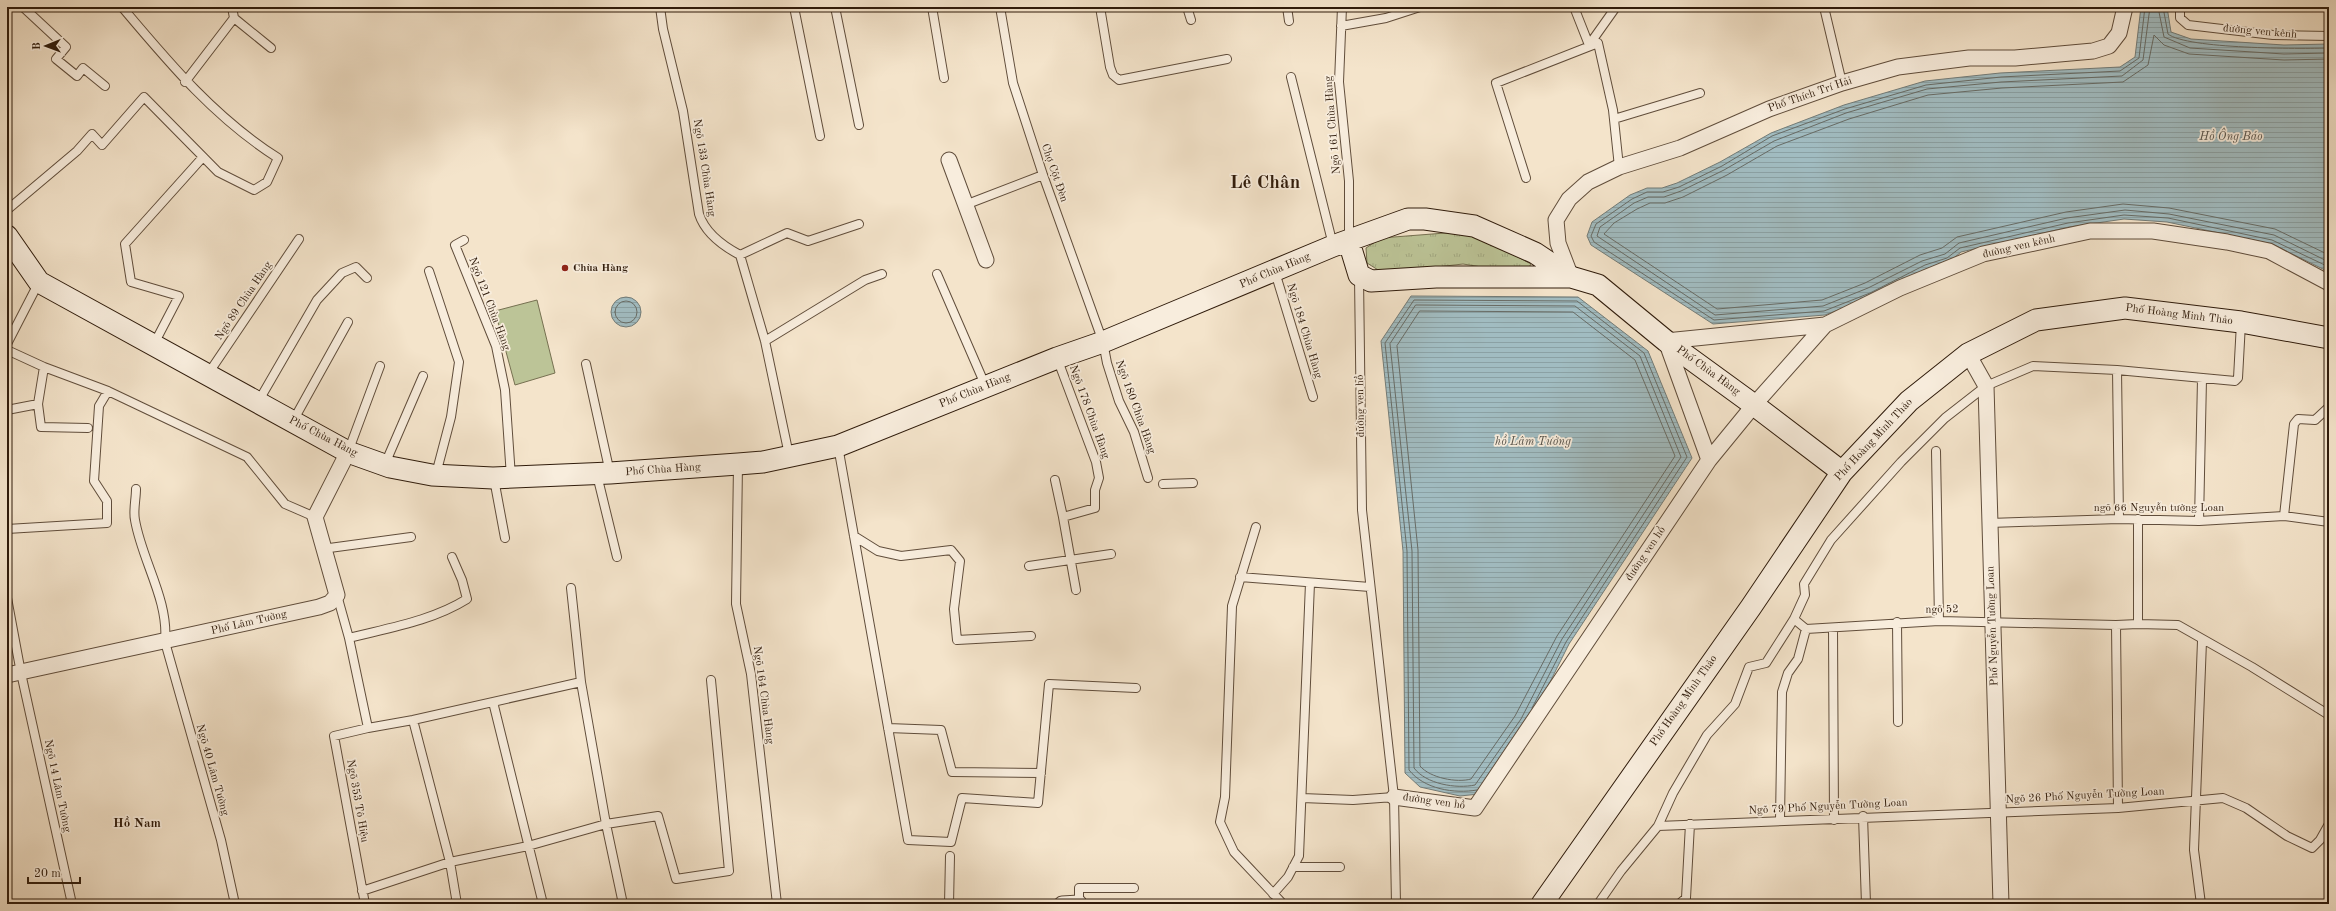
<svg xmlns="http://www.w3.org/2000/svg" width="2336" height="911" viewBox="0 0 2336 911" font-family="'Old Standard TT',serif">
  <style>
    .park { fill: url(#park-tufts); stroke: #767051 }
    .garden { fill: #bcc497; stroke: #767051 }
    .water { fill: url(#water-rules); stroke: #737c78 }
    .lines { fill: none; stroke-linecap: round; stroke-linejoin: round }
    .shore { stroke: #686c66; stroke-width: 1 }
    .lane-casing { stroke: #604d3b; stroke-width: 10 }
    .street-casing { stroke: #604d3b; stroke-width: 17 }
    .secondary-casing { stroke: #2f1b0b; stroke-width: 23 }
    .lane { stroke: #f8eddd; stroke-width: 8 }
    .street { stroke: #f8eddd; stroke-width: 15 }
    .secondary { stroke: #f8eddd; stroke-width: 21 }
    .poi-dot { fill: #8f2418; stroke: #f8eddd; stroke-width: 1.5 }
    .labels { text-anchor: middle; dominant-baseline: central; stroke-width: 3.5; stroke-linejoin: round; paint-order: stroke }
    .street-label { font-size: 11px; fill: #2f1b0b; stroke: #f8eddd }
    .poi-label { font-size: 11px; font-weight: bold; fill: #2f1b0b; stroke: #f8eddd; text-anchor: start }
    .water-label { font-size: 12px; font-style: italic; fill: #57534b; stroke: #f8eddd }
    .quarter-label { font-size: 13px; font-weight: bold; fill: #2f1b0b; stroke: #f8eddd }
    .town-label { font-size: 19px; font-weight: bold; fill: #2f1b0b; stroke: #f8eddd }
  </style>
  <defs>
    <pattern id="park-tufts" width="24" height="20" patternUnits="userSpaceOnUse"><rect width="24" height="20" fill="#bcc497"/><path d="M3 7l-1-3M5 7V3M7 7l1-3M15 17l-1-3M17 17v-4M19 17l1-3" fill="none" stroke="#a2a881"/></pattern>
    <pattern id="water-rules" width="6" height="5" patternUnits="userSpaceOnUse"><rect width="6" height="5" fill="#a1bcc1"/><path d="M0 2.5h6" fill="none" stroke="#8ba1a4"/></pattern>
  </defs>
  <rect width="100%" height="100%" fill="#f4e4cb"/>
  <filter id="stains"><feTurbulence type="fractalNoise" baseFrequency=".005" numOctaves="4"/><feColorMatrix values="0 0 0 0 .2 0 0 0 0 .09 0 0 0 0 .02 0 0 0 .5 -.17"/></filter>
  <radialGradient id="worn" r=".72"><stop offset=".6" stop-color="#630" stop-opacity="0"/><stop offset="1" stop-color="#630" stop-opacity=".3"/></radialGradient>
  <path class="park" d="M1458,232L1489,242L1531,264L1525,274L1463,264L1383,273L1367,263L1366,248L1381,238Z"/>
  <path class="garden" d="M537,300L555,373L515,385L495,311Z"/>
  <path class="water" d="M2141,7H2167L2171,32L2191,39L2284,45L2329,44V272L2272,244L2167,222L2124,219L2069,227L1961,252L1949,262L1926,269L1871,297L1825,315L1713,324L1591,245L1587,236L1592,222L1630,195L1647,188H1662L1677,183L1720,162L1771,133L1844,105L1925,81L2000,73L2120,67L2135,57Z
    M1411,296L1578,297L1648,351L1692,458L1569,644L1529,724L1479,794L1460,796L1420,787L1405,773L1403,551L1381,341Z
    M611 312a15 15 0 1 1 30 0a15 15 0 1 1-30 0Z"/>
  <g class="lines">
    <path class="shore" d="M2145,7L2139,58L2120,71L2001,77L1926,85L1845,109L1772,136L1722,166L1679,187L1663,192H1647L1632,199L1596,224L1591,236L1594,242L1714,320L1824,311L1870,293L1925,265L1947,258L1960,248L2068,223L2124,215L2168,218L2272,240L2329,267
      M2150,7L2143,60L2122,76L2001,82L1927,89L1846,113L1774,141L1724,170L1681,191L1664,197H1648L1634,203L1600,227L1597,236L1715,315L1823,306L1868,288L1922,261L1945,254L1959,243L2067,218L2125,210L2169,214L2274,235L2329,262
      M2158,7L2164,37L2190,48L2284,54L2329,53
      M2163,7L2168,34C2187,49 2300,49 2329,48
      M2329,59L2284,60L2189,54L2164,45L2154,35L2148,65L2123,82L2002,88L1928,95L1849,119L1777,146L1727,175L1683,197L1665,203H1650L1637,209L1614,223L1604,234L1717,309L1822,300L1865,283L1920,255L1942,248L1957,237L2066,212L2123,204L2169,208L2275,229L2329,255
      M615 312a11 11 0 1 1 22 0a11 11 0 1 1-22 0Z
      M1416,305L1575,306L1640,356L1681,457L1562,639L1521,719L1475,785C1456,789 1426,784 1414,768L1412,551L1390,344Z
      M1420,311L1573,312L1635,360L1675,456L1557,636L1515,716L1471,779C1457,783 1430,778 1420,766L1418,550L1397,346Z
      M1477,790C1454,794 1424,789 1409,770L1407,551L1385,343L1414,300L1577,301L1644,353L1687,457L1566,642L1532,708"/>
    <g class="lane-casing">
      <path id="lane" d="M23,7L66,47L56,59L77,76L83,68L105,86
        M232,7L234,18L271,48
        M660,7L663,29L683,111L699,214C705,233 723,246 740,255L765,341L789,455
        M794,7L820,136
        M835,7L859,125
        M932,7L944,78
        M1000,7L1013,83L1043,175L1103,342L1107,363L1119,401L1134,432L1148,478
        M1100,7L1110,67L1113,75L1119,80L1227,59
        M1187,7L1191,20
        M1287,7L1289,21
        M1342,7L1339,82L1349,181V239
        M1574,7L1589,45
        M1824,7L1842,83
        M2180,7V18L2188,25L2273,35L2329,36
        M1341,26L1386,18L1420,7
        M1589,45L1616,7
        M1291,77L1333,245
        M185,82L234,18
        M1614,119L1700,93
        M1526,178L1496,83L1598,43L1613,110L1619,167
        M965,205L1043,175
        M7,210L77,151L92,134L102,145L144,97L218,172L254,190L267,182L278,158C215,118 170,64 122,7
        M464,240L455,245L496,346L505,390L511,477
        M740,255L787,233L808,241L859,224
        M429,271L459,362L451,417L436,474
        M1275,272L1313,397
        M937,274L986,387
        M1359,277L1362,510L1394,797L1396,904
        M765,341L865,280L882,274
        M7,344L39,282
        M154,344L179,296L131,282L125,244L203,157
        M7,350L44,367L108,391L247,457L285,504L315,517
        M1057,358L1096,462L1099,478L1095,490V508L1063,517L1076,590
        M586,364L610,473
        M2117,370L2119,519
        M208,374L299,239
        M258,402L317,300L342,273L356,267L367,278
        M38,404L41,427L88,428
        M7,410L38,404L44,367
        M293,421L348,322
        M838,446L908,840L951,842L962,798L1038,803L1049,684L1136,688
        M1936,451L1939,621
        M348,452L380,366
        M385,464L423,376
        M738,465L736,604L751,674L777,904
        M597,475L617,557
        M494,479L505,538
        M1055,480L1063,517
        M1163,484L1193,483
        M136,489C136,499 133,511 135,520C142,561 169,600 165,642L221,840L235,904
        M2284,516L2294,424L2298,419L2315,420L2329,407
        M2199,521L2202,379
        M1989,523L2119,519L2199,521L2284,516L2329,522
        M1256,527L1232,606L1225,797L1220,822L1234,852L1283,904
        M7,529L107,523V501L94,481L99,406L108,391
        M854,536L878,551L901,556L951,550L960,561L954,609L957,640L1031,636
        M322,549L411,537
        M1029,566L1111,554
        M1240,577L1370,587
        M571,588L581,682
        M337,595L349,638L368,728L413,720
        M7,598L21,673L72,904
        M1794,619L1806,629L1939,621L2116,625L2138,624V519
        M1897,622L1898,722
        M2138,624L2178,625L2252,667L2329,715
        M2116,625L2118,808
        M1833,628L1834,820
        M349,638C388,628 432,621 467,599L462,580L452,557
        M493,702L543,904
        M888,728L941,730L952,772L1041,773
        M1302,798L1353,800L1394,797
        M1863,816L1866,904
        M1780,820L1782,692L1788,673L1798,659L1806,629
        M1658,826L2118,808L2223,798L2246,808L2287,836L2312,848L2320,840L2329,824
        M1293,867H1340
        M362,891L450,862L528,846L606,824L623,904
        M1273,894L1288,877L1299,856L1310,583
        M365,904L334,736L368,728
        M457,904L450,862L413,720L581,682L606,824L658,816L676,879L729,871L711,680
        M949,904L950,856
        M1079,904V888H1134
        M1598,904L1621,871L1658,826L1673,793L1707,735L1735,704L1749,667L1766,663L1794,619L1805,595L1804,584L1831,540L1901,462L1945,418L1986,386L2033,366L2117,370L2235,381L2238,378L2241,323
        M1679,904L1686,898L1690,824
        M2201,904L2194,850L2202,641"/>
    </g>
    <g class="street-casing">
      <path id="street" d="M949,160L986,260
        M1571,277L1558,243L1556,220L1569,199L1588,182L1619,167L1680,148L1769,109L1842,83L1898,67L1969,58H2015L2093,51L2109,46L2119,33L2125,7
        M1968,354L1986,386L2001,904
        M1709,460L1754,405L1825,325
        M7,675L319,607L330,603L337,595L315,517L348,452
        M1394,797L1475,808L1709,460L1666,341L1825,325L1900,288L1983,254L2090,231H2153L2227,242L2269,251L2329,283
        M1062,904L1079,903"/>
    </g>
    <g class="secondary-casing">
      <path id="secondary" d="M7,236L39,282L348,452L390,467L432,475L493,478L610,473L738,464L763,462L838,446L1057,358L1103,342L1333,246L1408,219H1425L1474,226L1535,253L1571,277
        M1349,242L1359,275L1371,281L1436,277H1571L1598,285L1666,341L1754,405L1842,472
        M1542,904L1751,607L1842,472L1909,401L1968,354L2036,320L2125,308L2241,322L2329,338"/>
    </g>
    <use href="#lane" class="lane"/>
    <use href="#street" class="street"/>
    <use href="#secondary" class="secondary"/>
  </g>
  <circle class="poi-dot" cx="565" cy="268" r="4"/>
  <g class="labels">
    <g class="street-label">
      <text transform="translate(2260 32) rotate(5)">đường ven kênh</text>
      <text transform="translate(1810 95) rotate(-19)">Phố Thích Trí Hải</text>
      <text transform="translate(1333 125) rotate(-95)">Ngõ 161 Chùa Hàng</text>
      <text transform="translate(704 168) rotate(81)">Ngõ 133 Chùa Hàng</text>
      <text transform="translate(1054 173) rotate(71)">Chợ Cột Đèn</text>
      <text transform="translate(2019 247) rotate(-13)">đường ven kênh</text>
      <text transform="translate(1275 271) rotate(-23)">Phố Chùa Hàng</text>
      <text transform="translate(244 301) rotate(-56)">Ngõ 89 Chùa Hàng</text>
      <text transform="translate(489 304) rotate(69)">Ngõ 121 Chùa Hàng</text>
      <text transform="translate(2179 315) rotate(7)">Phố Hoàng Minh Thảo</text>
      <text transform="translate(1304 331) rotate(73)">Ngõ 184 Chùa Hàng</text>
      <text transform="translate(1708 371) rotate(36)">Phố Chùa Hàng</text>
      <text transform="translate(975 391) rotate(-22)">Phố Chùa Hàng</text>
      <text transform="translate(1361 406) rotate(-91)">đường ven hồ</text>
      <text transform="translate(1135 407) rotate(70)">Ngõ 180 Chùa Hàng</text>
      <text transform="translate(1089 412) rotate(70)">Ngõ 178 Chùa Hàng</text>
      <text transform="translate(323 437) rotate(27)">Phố Chùa Hàng</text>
      <text transform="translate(1874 440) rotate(-47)">Phố Hoàng Minh Thảo</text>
      <text transform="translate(663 470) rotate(-4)">Phố Chùa Hàng</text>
      <text x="2159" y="508">ngõ 66 Nguyễn tường Loan</text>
      <text transform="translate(1646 554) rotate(-56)">đường ven hồ</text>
      <text transform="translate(1942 610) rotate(-1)">ngõ 52</text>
      <text transform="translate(249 623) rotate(-13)">Phố Lâm Tường</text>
      <text transform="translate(1993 626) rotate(-92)">Phố Nguyễn Tường Loan</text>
      <text transform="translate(763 695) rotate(82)">Ngõ 164 Chùa Hàng</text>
      <text transform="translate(1684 701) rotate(-55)">Phố Hoàng Minh Thảo</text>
      <text transform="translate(212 770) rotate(74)">Ngõ 40 Lâm Tường</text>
      <text transform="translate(57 786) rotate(78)">Ngõ 14 Lâm Tường</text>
      <text transform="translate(2085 796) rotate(-3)">Ngõ 26 Phố Nguyễn Tường Loan</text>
      <text transform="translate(357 801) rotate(80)">Ngõ 353 Tô Hiệu</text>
      <text transform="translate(1434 802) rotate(8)">đường ven hồ</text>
      <text transform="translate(1828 807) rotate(-3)">Ngõ 79 Phố Nguyễn Tường Loan</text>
    </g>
    <g class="poi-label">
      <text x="573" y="268">Chùa Hàng</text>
    </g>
    <g class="water-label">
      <text x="2231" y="137">Hồ Ông Báo</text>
      <text x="1533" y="442">hồ Lâm Tường</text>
    </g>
    <g class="quarter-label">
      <text x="137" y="823">Hồ Nam</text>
    </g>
    <g class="town-label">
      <text x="1265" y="183">Lê Chân</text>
    </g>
  </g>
  <rect width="2336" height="911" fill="none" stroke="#f4e4cb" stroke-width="24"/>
  <rect x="8" y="8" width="2320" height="895" fill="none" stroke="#2f1b0b" stroke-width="2"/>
  <rect x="12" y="12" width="2312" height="887" fill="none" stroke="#2f1b0b"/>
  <g transform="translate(46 46) rotate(269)" stroke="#f8eddd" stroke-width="3" paint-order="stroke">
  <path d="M0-3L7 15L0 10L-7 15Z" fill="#2f1b0b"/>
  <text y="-6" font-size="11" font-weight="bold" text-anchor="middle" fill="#2f1b0b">B</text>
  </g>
  <path d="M28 877v6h52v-6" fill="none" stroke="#2f1b0b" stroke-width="2"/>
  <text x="34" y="877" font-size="12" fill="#2f1b0b" stroke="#f8eddd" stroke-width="3" paint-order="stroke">20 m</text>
  <rect width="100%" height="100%" filter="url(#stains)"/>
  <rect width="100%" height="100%" fill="url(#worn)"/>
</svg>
